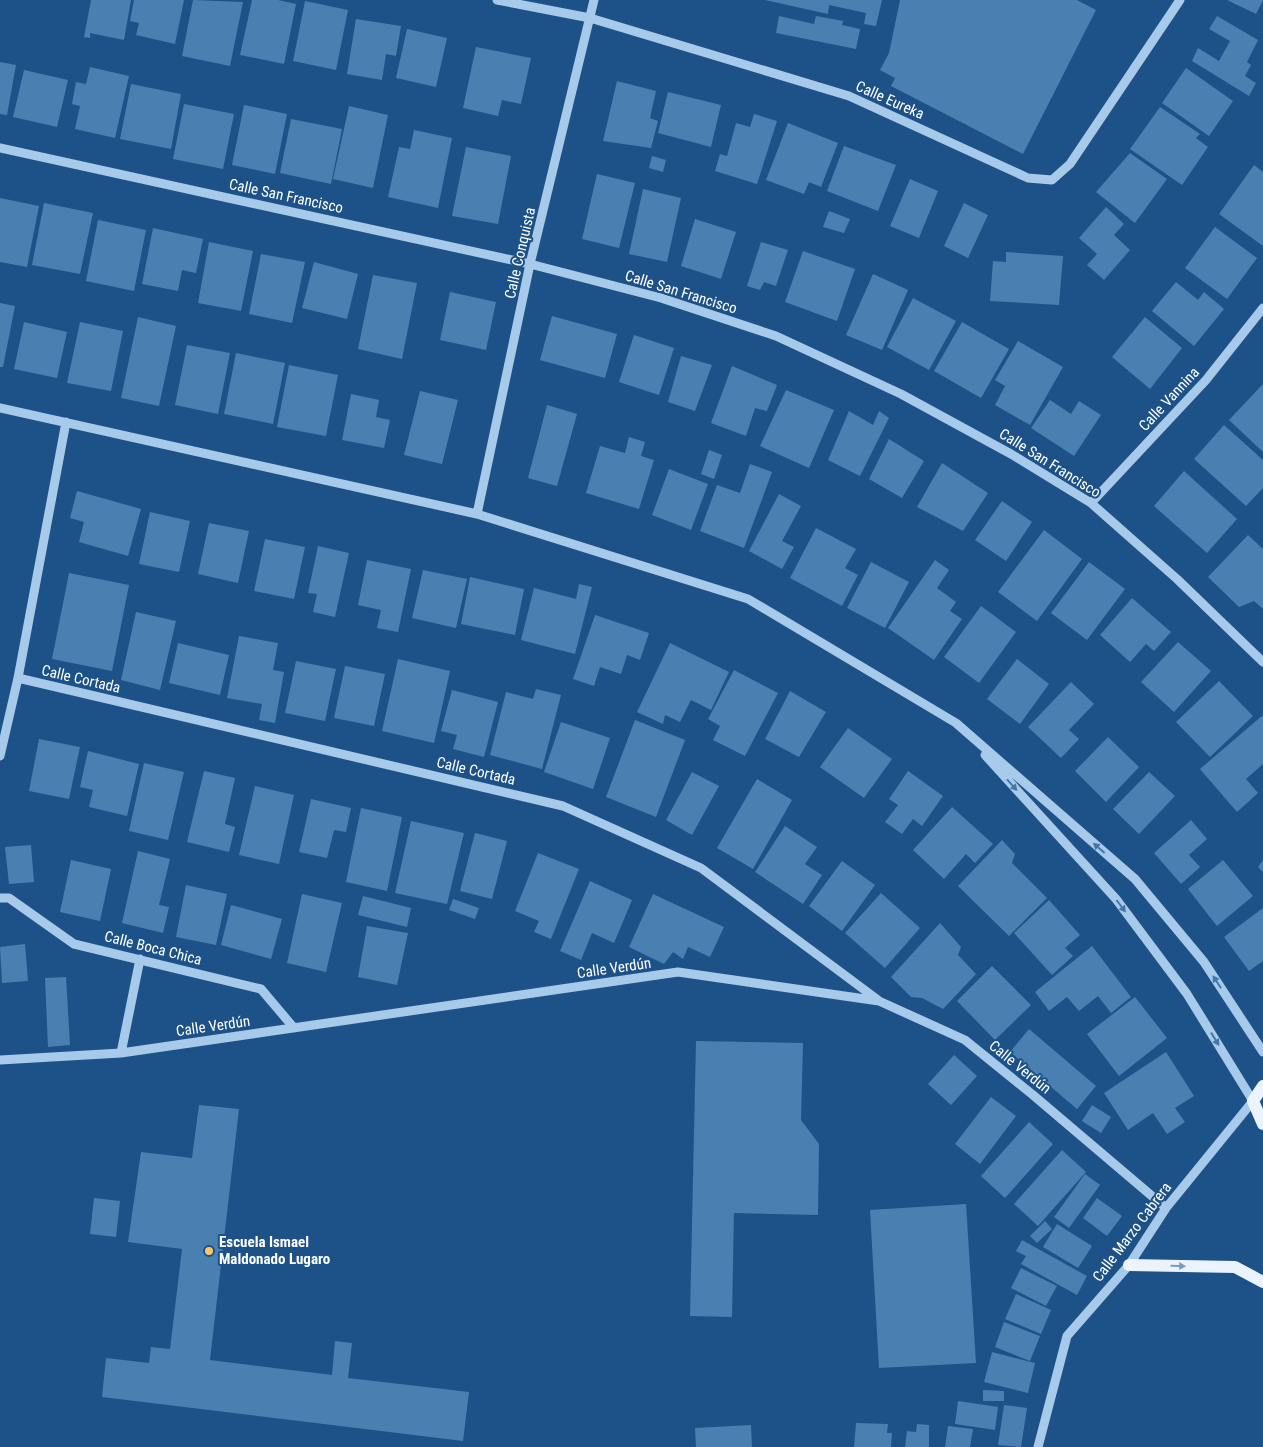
<svg xmlns="http://www.w3.org/2000/svg" width="1263" height="1447" viewBox="0 0 1263 1447" font-family="'Roboto Condensed',sans-serif">
  <style>
    .building { fill: #4a7fb2 }
    .lines { fill: none; stroke-linecap: round; stroke-linejoin: round }
    .minor { stroke: #a7caeb; stroke-width: 9 }
    .major { stroke: #ebf4fe; stroke-width: 12 }
    .oneway { fill: #4676a6 }
    .oneway2 { fill: #7a9bbd }
    .poi-dot { fill: #fbc665; stroke: #1d5288; stroke-width: 2 }
    .labels { text-anchor: middle; dominant-baseline: central; stroke-width: 4; stroke-linejoin: round; paint-order: stroke }
    .street-label { font-size: 15px; fill: #fff; stroke: #1d5288 }
    .poi-label { font-size: 15px; font-weight: bold; fill: #fff; stroke: #1d5288; text-anchor: start }
  </style>
  <rect width="100%" height="100%" fill="#1d5288"/>
  <path class="building" d="M91,0H131L124,40L90,33V38L84,37Z
    M134,0H184L175,44L136,35L139,23L130,21Z
    M193,0L243,2L230,66L182,56Z
    M252,0H278L296,4L284,64L240,55Z
    M765,0H882L876,26L864,24L866,13L829,5L828,14Z
    M900,0H1077L1096,10L1023,154L891,86L895,78L880,70L889,53Z
    M1227,0H1263L1256,14Z
    M305,1L348,10L336,70L293,61Z
    M779,16L814,24L816,16L843,21L842,25L860,29L856,49L776,33Z
    M1217,16L1258,40L1247,62L1251,65L1245,76L1256,83L1249,96L1192,61L1198,48L1219,61L1230,41L1209,29Z
    M356,19L401,26L396,56L386,54L382,80L347,74Z
    M407,29L447,38L436,87L396,78Z
    M476,47L531,58L521,104L502,100L498,116L463,108Z
    M0,62L16,65L7,115L0,114Z
    M90,67L129,76L115,138L75,129L80,106L72,104L76,82L86,84Z
    M1186,68L1233,101L1209,136L1162,103Z
    M24,70L68,80L57,127L13,117Z
    M617,81L656,91L650,118L658,121L651,148L603,141Z
    M131,84L181,94L171,149L120,139Z
    M668,92L721,105L711,147L658,133Z
    M184,104L234,114L223,169L173,159Z
    M244,105L287,114L275,174L232,165Z
    M349,106L388,115L373,188L333,179Z
    M1160,107L1200,134L1196,138L1208,147L1182,185L1130,149Z
    M754,114L777,121L757,184L715,171L720,154L727,156L736,123L750,127Z
    M291,119L342,129L331,184L280,173Z
    M788,123L838,143L821,187L809,182L804,194L766,180Z
    M414,130L452,138L438,208L388,197L399,147L410,149Z
    M844,146L896,165L878,211L827,191Z
    M466,147L511,156L498,224L452,216Z
    M1130,153L1167,179L1135,223L1096,192Z
    M652,156L666,160L663,172L649,168Z
    M1254,165L1263,172V246L1219,214Z
    M597,174L635,183L619,248L582,239Z
    M910,179L938,191L919,238L890,226Z
    M643,189L681,198L667,262L629,254Z
    M0,198L39,206L27,267L0,262Z
    M44,203L93,213L80,274L32,265Z
    M964,203L988,215L968,258L944,246Z
    M1106,207L1124,224L1114,235L1130,250L1104,280L1087,265L1097,254L1079,238Z
    M829,211L850,219L844,233L823,227Z
    M695,219L736,232L721,279L681,266Z
    M98,220L146,230L134,291L86,281Z
    M1215,227L1257,258L1227,299L1185,268Z
    M153,228L203,239L196,273L182,270L178,291L142,284Z
    M209,242L253,251L241,311L198,303Z
    M761,242L788,250L776,286L764,282L760,290L747,286Z
    M803,251L855,269L837,321L785,302Z
    M1006,252L1063,256L1059,305L990,301L993,261L1006,262Z
    M261,254L305,262L292,323L249,314Z
    M314,262L358,274L347,319L302,308Z
    M873,274L908,290L882,350L846,335Z
    M373,275L417,283L402,359L358,349Z
    M1176,282L1198,300L1204,292L1224,309L1194,346L1152,311Z
    M450,292L496,302L486,350L440,340Z
    M913,298L956,321L929,370L887,347Z
    M0,303L15,306L3,367H0Z
    M552,316L617,334L605,378L540,360Z
    M138,317L176,326L159,406L121,398Z
    M1145,317L1182,348L1150,389L1112,357Z
    M24,322L67,332L57,378L14,369Z
    M80,322L123,331L111,391L67,383Z
    M962,322L1009,349L981,398L934,371Z
    M634,335L674,348L659,395L619,382Z
    M1018,341L1063,367L1030,425L995,405L1005,386L995,380Z
    M187,345L230,353L218,414L175,405Z
    M236,353L285,363L273,424L224,414Z
    M681,356L712,365L695,411L668,402Z
    M289,365L338,375L326,436L277,427Z
    M732,366L777,385L767,411L755,408L746,436L711,423Z
    M1263,384V452L1229,420Z
    M786,390L834,410L809,468L760,446Z
    M420,391L458,400L442,464L404,455Z
    M351,394L379,400L376,417L390,420L384,448L342,440Z
    M1050,400L1071,414L1079,401L1101,415L1074,456L1031,428Z
    M547,405L577,414L557,486L528,478Z
    M849,411L873,425L879,411L889,418L860,476L828,460Z
    M1224,425L1263,460V488L1246,506L1194,459Z
    M629,437L645,442L641,456L654,460L639,509L586,493L600,446L625,453Z
    M889,439L924,461L902,498L869,479Z
    M709,450L722,455L714,479L701,474Z
    M942,463L988,493L963,531L917,507Z
    M750,464L772,472L744,548L700,531L717,485L740,493Z
    M669,469L708,484L691,530L652,515Z
    M1184,471L1237,519L1207,553L1154,506Z
    M77,491L141,509L128,556L79,542L84,522L70,518Z
    M779,494L801,506L782,541L794,547L782,569L749,551Z
    M1002,501L1032,522L1006,561L975,540Z
    M150,512L190,521L179,572L139,564Z
    M209,523L249,531L238,583L198,574Z
    M816,528L856,549L845,568L858,575L842,606L790,578Z
    M1044,530L1082,559L1037,621L998,592Z
    M1248,535L1263,549V609L1254,601L1239,607L1208,577Z
    M265,539L305,547L294,599L254,591Z
    M318,546L349,553L335,617L313,612L317,594L308,593Z
    M367,560L411,569L398,632L377,628L381,610L358,605Z
    M935,560L949,570L937,588L956,602L950,611L962,619L934,660L888,628Z
    M871,562L909,582L885,628L847,608Z
    M1089,562L1125,589L1087,640L1051,613Z
    M423,570L467,579L456,628L412,618Z
    M69,573L129,585L112,671L52,659Z
    M470,577L524,589L515,635L461,624Z
    M579,584L592,587L575,654L521,640L534,588L576,599Z
    M1132,598L1171,632L1154,651L1146,644L1130,662L1100,635Z
    M981,606L1016,632L979,683L944,657Z
    M136,612L176,621L160,690L121,680Z
    M595,615L649,633L640,660L627,655L621,674L600,667L594,686L573,679Z
    M239,636L278,643L273,670L284,672L275,723L259,720L262,704L227,698Z
    M1178,642L1211,671L1174,712L1141,682Z
    M178,643L229,655L220,695L169,683Z
    M670,643L729,672L711,710L691,700L680,722L665,715L663,724L637,712Z
    M398,659L450,671L434,743L382,731Z
    M1017,659L1049,684L1020,724L987,699Z
    M296,661L336,669L325,721L285,713Z
    M345,666L385,674L374,726L334,718Z
    M734,670L778,693L745,756L713,740L720,726L708,719Z
    M1219,681L1253,716L1210,757L1176,722Z
    M1071,682L1094,704L1069,730L1079,739L1061,758L1028,727Z
    M536,689L561,695L542,769L490,755L506,692L533,699Z
    M452,690L498,702L484,757L453,749L457,735L441,731Z
    M790,691L826,712L799,757L765,739Z
    M1263,715V764L1246,779L1258,793L1237,812L1200,769Z
    M635,720L685,740L656,817L606,797Z
    M561,722L610,738L593,789L544,772Z
    M848,728L892,759L864,798L820,767Z
    M1108,737L1139,767L1106,802L1075,771Z
    M39,739L80,747L69,799L29,791Z
    M88,751L139,764L127,816L89,807L93,790L80,787Z
    M144,763L184,772L168,840L129,831Z
    M204,771L235,778L225,824L235,827L229,852L187,842Z
    M908,771L943,796L922,826L913,819L902,834L885,822L898,805L889,799Z
    M692,772L719,786L692,835L666,820Z
    M1149,772L1175,796L1139,834L1113,809Z
    M757,779L792,800L753,869L717,848Z
    M255,786L294,795L279,864L239,855Z
    M311,799L351,808L346,832L334,830L327,858L299,852Z
    M952,807L993,844L975,863L966,854L944,879L913,850Z
    M361,808L402,817L387,891L346,882Z
    M1191,820L1207,839L1189,855L1200,867L1181,884L1154,853Z
    M411,821L464,833L447,904L395,893Z
    M785,826L817,847L805,864L822,875L803,904L755,872Z
    M475,833L507,841L492,899L460,891Z
    M1002,840L1015,854L1012,863L1047,898L1009,936L958,886Z
    M31,845L34,882L9,884L5,847Z
    M138,851L170,859L159,905L169,907L163,933L122,923Z
    M538,853L579,869L551,939L534,932L539,921L515,911Z
    M71,860L111,869L100,921L60,912Z
    M1223,860L1253,896L1217,926L1188,889Z
    M1263,860V872L1258,867Z
    M842,861L875,885L842,931L809,906Z
    M590,881L632,900L614,943L592,933L581,960L560,951Z
    M186,885L227,894L216,945L176,937Z
    M881,893L920,928L885,968L845,933Z
    M302,894L342,903L326,972L287,963Z
    M653,894L724,927L710,957L688,947L683,959L673,952L664,964L629,947Z
    M363,896L411,908L407,927L358,915Z
    M453,899L479,908L475,919L449,910Z
    M1049,900L1080,935L1065,948L1073,956L1052,975L1014,933Z
    M231,905L282,919L271,959L221,945Z
    M1263,908V961L1249,971L1224,937Z
    M940,923L961,947L958,955L976,974L943,1009L922,998L911,997L891,977Z
    M367,926L408,933L397,985L358,977Z
    M25,944L28,981L2,983L0,947Z
    M1092,946L1131,997L1111,1013L1098,996L1079,1011L1067,997L1049,1011L1035,992Z
    M992,966L1031,1005L995,1040L957,1001Z
    M66,977L70,1045L48,1047L45,978Z
    M1135,997L1167,1038L1119,1076L1087,1034Z
    M1029,1029L1096,1086L1077,1109L1010,1052Z
    M696,1041L803,1043L801,1120L819,1144L818,1215L734,1213L732,1317L690,1316Z
    M1166,1052L1194,1096L1175,1108L1185,1122L1167,1134L1153,1113L1128,1130L1104,1093Z
    M954,1055L977,1076L951,1105L928,1084Z
    M991,1097L1016,1116L980,1164L955,1144Z
    M199,1105L239,1109L210,1360L332,1375L335,1341L352,1343L348,1378L469,1392L463,1441L102,1397L106,1358L149,1363L151,1347L170,1349L182,1249L128,1242L141,1152L192,1158Z
    M1092,1105L1111,1117L1101,1133L1082,1121Z
    M1029,1122L1053,1144L1005,1198L981,1176Z
    M1062,1150L1086,1172L1038,1226L1014,1204Z
    M1085,1174L1100,1185L1069,1228L1054,1217Z
    M94,1198L120,1201L116,1237L90,1234Z
    M1097,1198L1122,1216L1107,1236L1083,1218Z
    M966,1204L976,1363L879,1368L870,1210Z
    M1045,1221L1052,1229L1037,1243L1030,1236Z
    M1057,1224L1092,1246L1078,1268L1043,1247Z
    M1022,1240L1087,1276L1077,1295L1021,1264L1026,1256L1016,1251Z
    M1021,1268L1057,1286L1046,1306L1011,1288Z
    M1016,1294L1051,1310L1041,1334L1005,1319Z
    M1004,1322L1040,1336L1030,1361L995,1347Z
    M992,1352L1035,1363L1028,1393L984,1382Z
    M983,1390L1004,1391V1401H983Z
    M958,1401L998,1407L995,1430L955,1424Z
    M1004,1405L1027,1408L1021,1447L998,1445Z
    M856,1423L888,1424L887,1433H892L891,1447H854Z
    M917,1424L929,1425V1447H905L907,1431L916,1432Z
    M751,1425L752,1447H696L695,1428Z
    M948,1426L973,1429L970,1447H945Z"/>
  <g class="lines">
    <path class="minor" d="M497,0L590,18L849,96L1028,178L1052,180L1070,164L1180,0
      M0,148L530,264L661,298L776,336L901,394L1011,454L1091,503L1177,579L1263,662
      M0,408L477,514L748,599L956,723L1135,879L1204,962L1263,1052
      M1091,503L1206,380L1263,308
      M477,514L530,264L594,0
      M18,678L563,806L701,868L878,1000
      M985,755L1116,899L1187,994L1253,1101L1166,1208L1129,1265L1067,1336L1038,1447
      M0,756L18,678L66,422
      M0,898H9L74,944L261,989L294,1028
      M121,1053L140,959
      M0,1060L121,1053L678,972L879,1001L965,1040L1033,1095L1166,1208"/>
    <path class="major" d="M1263,1086L1253,1101L1263,1124
      M1129,1265L1235,1267L1263,1282"/>
  </g>
  <defs><path id="oneway-solid" d="M-6-.8H1V-3.2L6.5 0L1 3.2V.8H-6Z" transform="scale(1.25)"/></defs>
  <g class="oneway">
    <use href="#oneway-solid" transform="translate(1012 785) rotate(48)"/>
    <use href="#oneway-solid" transform="translate(1099 848) rotate(-139)"/>
    <use href="#oneway-solid" transform="translate(1121 906) rotate(53)"/>
    <use href="#oneway-solid" transform="translate(1217 982) rotate(-123)"/>
    <use href="#oneway-solid" transform="translate(1215 1039) rotate(58)"/>
  </g>
  <use class="oneway2" href="#oneway-solid" transform="translate(1178 1266) rotate(1)"/>
  <circle class="poi-dot" cx="209" cy="1251" r="5"/>
  <g class="labels">
    <g class="street-label">
      <text transform="translate(890 100) rotate(24)">Calle Eureka</text>
      <text transform="translate(286 196) rotate(12)">Calle San Francisco</text>
      <text transform="translate(520 253) rotate(-77)">Calle Conquista</text>
      <text transform="translate(681 292) rotate(17)">Calle San Francisco</text>
      <text transform="translate(1169 399) rotate(-47)">Calle Vannina</text>
      <text transform="translate(1050 463) rotate(32)">Calle San Francisco</text>
      <text transform="translate(81 679) rotate(13)">Calle Cortada</text>
      <text transform="translate(476 771) rotate(13)">Calle Cortada</text>
      <text transform="translate(153 948) rotate(14)">Calle Boca Chica</text>
      <text transform="translate(614 968) rotate(-8)">Calle Verdún</text>
      <text transform="translate(213 1026) rotate(-8)">Calle Verdún</text>
      <text transform="translate(1020 1067) rotate(39)">Calle Verdún</text>
      <text transform="translate(1132 1232) rotate(-53)">Calle Marzo Cabrera</text>
    </g>
    <g class="poi-label">
      <text x="219" y="1242">Escuela Ismael<tspan x="219" dy="17">Maldonado Lugaro</tspan></text>
    </g>
  </g>
</svg>
